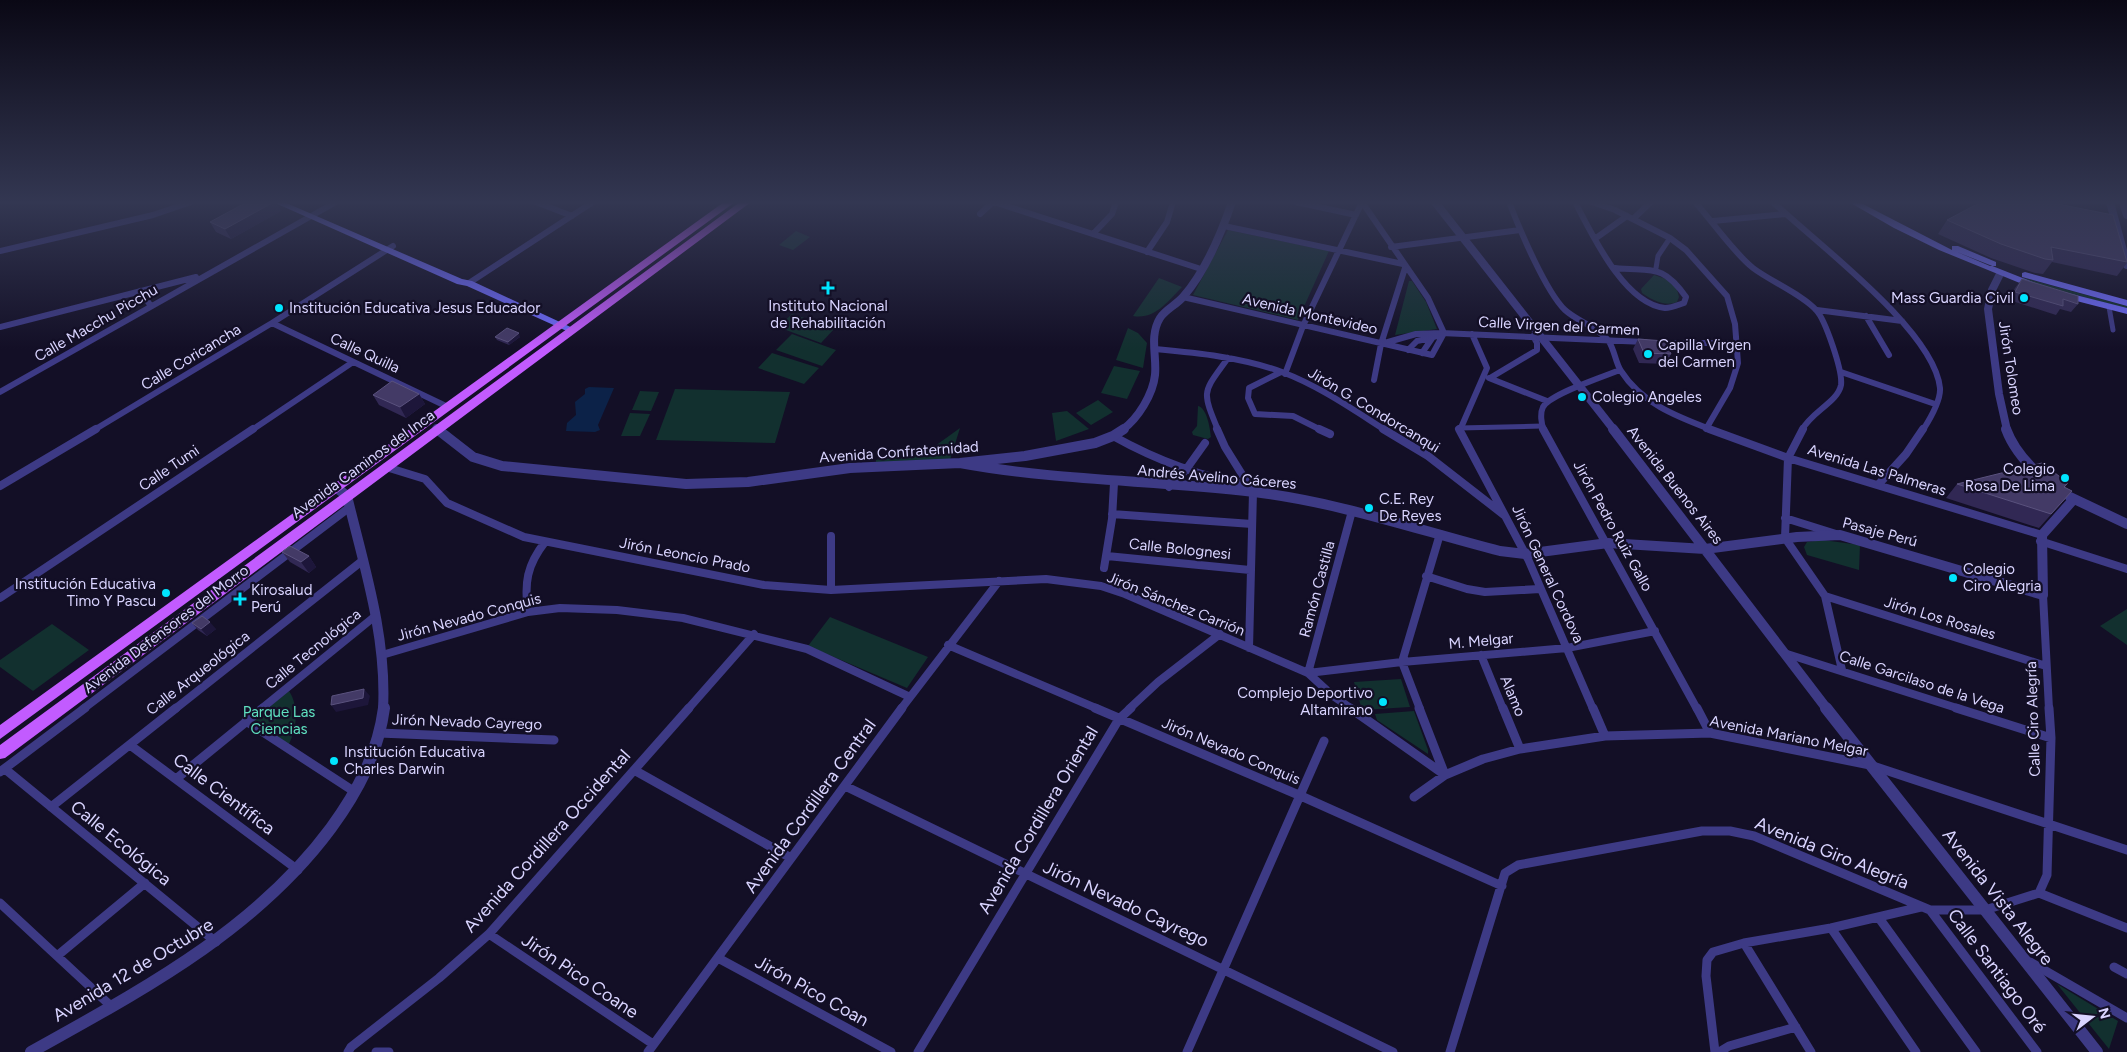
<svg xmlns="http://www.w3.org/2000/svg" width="2127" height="1052" viewBox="0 0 2127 1052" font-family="Figtree,sans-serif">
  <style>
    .green { fill: #12302f }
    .water { fill: #0c2248 }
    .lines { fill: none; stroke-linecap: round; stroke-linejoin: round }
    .pedestrian { stroke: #3d3a85; stroke-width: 5 }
    .minor-far2 { stroke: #3d3a85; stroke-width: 6 }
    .minor-far1 { stroke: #3d3a85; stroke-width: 8 }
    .minor { stroke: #3d3a85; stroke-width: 9 }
    .tertiary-far2 { stroke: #3d3a85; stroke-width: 8 }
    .tertiary-far1 { stroke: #3d3a85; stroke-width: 10 }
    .tertiary { stroke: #3d3a85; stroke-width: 12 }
    .secondary { fill: #6f6bff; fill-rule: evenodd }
    .primary { fill: #c25bff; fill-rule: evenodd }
    .wall { fill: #312854 }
    .shaded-wall { fill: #1d163a }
    .building { fill: #433a66; stroke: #5a527e }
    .poi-dot { fill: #00e5ff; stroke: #130f26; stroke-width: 2 }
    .labels { text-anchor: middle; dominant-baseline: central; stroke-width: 4.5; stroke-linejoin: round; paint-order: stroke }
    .poi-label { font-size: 15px; fill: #d9d4ff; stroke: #130f26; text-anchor: start }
    .street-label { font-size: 15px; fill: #d9d4ff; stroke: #130f26 }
    .park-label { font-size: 15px; fill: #5fe0c0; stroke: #130f26 }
    .near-street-label { font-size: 18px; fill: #d9d4ff; stroke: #130f26 }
  </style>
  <rect width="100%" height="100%" fill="#130f26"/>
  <path class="green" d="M1228,230L1329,251L1298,320L1193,295Z
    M796,231L810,237L793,250L779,245Z
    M1654,275L1675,282L1679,297L1677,302C1665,307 1652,300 1642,293L1641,289Z
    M1159,278L1182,287C1168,301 1155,320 1133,316Z
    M2024,278L2127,306V309L2023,280Z
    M1409,281H1412L1426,302L1437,329L1395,335Z
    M792,314L835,328L821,343L778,327Z
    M1128,328L1138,333L1147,343L1143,368L1116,360Z
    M792,334L836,350L822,366L776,350Z
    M772,353L819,368L804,384L758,368Z
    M1114,366L1140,371L1127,399L1101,393Z
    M675,389L790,392L775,443L656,440Z
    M640,391L659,392L651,411L632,410Z
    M1098,400L1113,412L1091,425L1076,413Z
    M1198,406C1207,408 1210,428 1211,437L1208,439L1193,435L1192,432L1197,426Z
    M1067,411L1089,429L1056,441L1052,413Z
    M630,413L650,414L640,436H621Z
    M960,428L950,460L876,465V460L935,446Z
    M1823,540L1860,545L1859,570L1807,555L1804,547L1807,542Z
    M2127,609V645L2100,626Z
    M830,617L928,657L907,688L808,646Z
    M52,624L89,650L33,691L0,667V660Z
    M1401,679L1410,707L1362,710L1354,682Z
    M289,691C299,706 297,728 289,744L255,724L254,719Z
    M1414,711L1428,750V754L1377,720L1375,714Z
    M2057,984L2118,1021L2109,1049Z"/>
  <path class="water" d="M589,387L614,388L598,425L600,430L595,432L566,431L567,423L576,415L575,402L585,394V389Z"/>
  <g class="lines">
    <path class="pedestrian" d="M1656,268L1658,256L1670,238
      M2109,307L2113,330
      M1459,428L1542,426"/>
    <path class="minor-far2" d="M536,202L572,216
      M994,202L1201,269
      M1296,202L1356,215
      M1362,202L1428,298L1444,333
      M1509,202C1519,228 1546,292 1565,310C1577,321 1597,327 1608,340C1615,350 1615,362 1621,371C1642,404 1678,417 1712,430
      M1575,202C1592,234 1624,304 1665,308C1671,308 1678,305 1684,303L1686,297C1662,263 1652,272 1615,268
      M1592,202L1615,210L1670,238L1686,250L1727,296L1735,324L1738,363L1730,388L1706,429
      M1695,202C1712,221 1733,252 1753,268C1770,281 1803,295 1816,310C1825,319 1843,371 1841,385C1838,402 1811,412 1802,430
      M1773,202C1816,243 1934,330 1940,388C1941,401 1930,419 1923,430
      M980,214L993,202
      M1633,219L1651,202
      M1713,221L1785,214
      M1224,226L1403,264
      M1093,234L1112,214L1116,202
      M1596,238L1627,216
      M1391,247L1520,230
      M0,251L153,215L191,202
      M1147,252L1167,222L1173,202
      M469,283L593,202
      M140,291L151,306
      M1183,297L1432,355L1444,333
      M1817,310L1902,321
      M1866,316L1889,355
      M272,323L448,407
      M0,327L196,277
      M1659,343H1737
      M1381,344L1416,334L1441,333L1645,342
      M1154,349C1197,353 1241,357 1282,372C1319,386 1352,409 1385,430
      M1408,350L1417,341L1431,338
      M1422,353L1433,337L1440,335
      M1281,372L1249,388L1248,398L1255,414L1293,416L1321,430
      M1841,372L1935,404
      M1285,374L1303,326L1362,202
      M1489,378L1547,401
      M1490,378L1537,350V343L1533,336
      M1374,380L1381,344L1405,268
      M0,392L336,202
      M94,430L272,323L393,246
      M252,430L353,362
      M1218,430C1201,389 1203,393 1228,358
      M1460,430L1487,368L1472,334
      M1544,430C1541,424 1540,413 1543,407C1550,394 1605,376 1620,370"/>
    <path class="minor-far1" d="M1217,429L1225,447L1253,492L1249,648
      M1319,429L1330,434
      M1383,429L1428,456L1504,515
      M1459,429L1528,559L1593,709
      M1543,429L1697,709
      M1709,429L1788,458L2042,535
      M1803,429L1788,458L1785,538L1825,596L1842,670
      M1113,436C1156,460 1200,477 1249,485
      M386,467L425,479L447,503L524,537L764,585L831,590L1046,579L1101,586L1125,594L1308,673L1333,696L1352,709
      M1878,485L1906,454L1923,429
      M0,486L96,429
      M1169,487L1185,471L1205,443
      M1112,514L1252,524
      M1785,518L1836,534
      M831,536V590
      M2040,541L2127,569
      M1107,556L1250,570
      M1104,568L1112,519L1114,483
      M1426,576L1467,589L1485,592L1540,589
      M2043,595L2049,709
      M1825,596L2046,666
      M0,598L253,429
      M528,612C524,583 527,565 545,542
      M948,645L1098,709
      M1784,653L1960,709
      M382,655L528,612L560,608L617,610L683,618L807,649L910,697
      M1481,655L1503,709
      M1308,673L1402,662L1567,648L1655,631
      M1308,673L1352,511
      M83,709L350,507
      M175,709L362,561
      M261,709L374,617
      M688,709L754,634
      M901,709L999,581
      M1129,709L1158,682L1220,634
      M1420,709L1402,662L1440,534"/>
    <path class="minor" d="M1095,708L1301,796L1502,886
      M1350,708L1445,775
      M1419,708L1445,775
      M1503,708L1520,749
      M1593,708L1605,736
      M1697,708L1710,733
      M1956,708L2051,738
      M246,721L355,792
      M379,733L554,740
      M130,745L298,870
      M5,769L216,942
      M634,770L791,858
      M0,772L85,708
      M176,779L263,708
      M845,786L1393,1052
      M1414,797L1445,775L1483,759L1520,749L1605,736L1710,733L1870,765L2127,850
      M51,807L176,708
      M2039,893L2127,928
      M0,903L112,1007
      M1930,910L2037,1052
      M1879,918L1976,1052
      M1831,928L1916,1052
      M489,934L653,1044
      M1744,943L1811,1052
      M57,956L145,883
      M718,958L891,1052
      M2030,962L2127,1018
      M2114,967L2127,974
      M348,1052L351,1047L439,978L489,934L689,708
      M376,1052H389
      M648,1052L902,708
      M918,1052L1119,719L1131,708
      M1187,1052L1324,741
      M1450,1052L1505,873L1518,865L1702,831H1730L1754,836L1930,910H1985L2039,893L2047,875L2051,738L2049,708
      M1715,1052L1706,976L1707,960L1713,952L1744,943L1831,928L1921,907
      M1719,1052L1729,1046L1796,1027"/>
    <path class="tertiary-far2" d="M1435,202L1614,430
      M2110,202L2127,265
      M2123,202L2127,215
      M2000,274L1992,290L1988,309L1999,394L2007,430
      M1122,430C1138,419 1153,394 1155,375C1157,356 1149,336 1160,318C1165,310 1176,305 1183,297C1205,272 1221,234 1232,202"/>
    <path class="tertiary-far1" d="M437,429L473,457L502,466L686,484L748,482L850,468L960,463L1025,456L1095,443L1113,436L1124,429
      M1613,429L1827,709
      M2006,429C2013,448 2025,462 2040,475
      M960,463C1057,481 1156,480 1254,492C1338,502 1418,530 1500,551L1525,554L1608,543L1705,549L1797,537L1840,535L2043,595L2042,535L2073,500
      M337,488L347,496C364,566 387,637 383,709
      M2070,497L2127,524"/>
    <path class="tertiary" d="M1826,708L2097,1052
      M31,1052C140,991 255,931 331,828C358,791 378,753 384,708"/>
    <path class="secondary" d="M273,202H284L462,279L472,281L577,330L572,333L569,332L467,286L457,284Z
      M1849,202H1859L1952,250V246H1958L1996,262V266H1990L1957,252L2038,284L2040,286L2038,288H2032L1939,250L1894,228Z
      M2025,272L2127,300V306L2022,277V273Z
      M2064,292L2127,308V314L2061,297L2059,295Z"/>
    <path class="primary" d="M724,202H735L0,739V725Z
      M740,202H751L5,758L0,759V745Z"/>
  </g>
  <path class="wall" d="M281,211L231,239L216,232L210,222Z
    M1947,220L2127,260V263L2117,276L2052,262L2043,274L2035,273L1991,258L1938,234Z
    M2022,279L2078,304L2071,312L2060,309L2056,315L2009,300L2015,288Z
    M495,337H520L509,345L497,340Z
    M1638,339L1671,354L1666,364L1639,363L1633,349Z
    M419,394L425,404L406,418L379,405L373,395Z
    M2068,483L2065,487L2072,491L2039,528L1946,498L1957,484Z
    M282,552L309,556L316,567L309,573L290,562Z
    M192,623L216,629L207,636L198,630Z"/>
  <path class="shaded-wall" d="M274,202H276L281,211L231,239L225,229Z
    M519,333L520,337L509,345L508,342Z
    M419,394L425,404L406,418L400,407Z
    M309,556L316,567L309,573L301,562Z
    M210,622L216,629L207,636L201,629Z
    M364,689L370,696L368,705L336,712L331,705Z"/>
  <path class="building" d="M247,202H274L225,229L210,222Z
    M1981,202H2048L2113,215L2127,262L2051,247L2053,260L2045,259L2001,244L1947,220Z
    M2022,279L2078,296V304L2063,299V306L2015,292Z
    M507,328L519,333L508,342L495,337Z
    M1638,339L1665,341L1671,354L1644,353Z
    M392,381L419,394L400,407L373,395Z
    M2042,463L2068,483L2064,487L2072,491L2051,514L1957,484Z
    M290,546L309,556L301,562L282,552Z
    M202,616L210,622L201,629L192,623Z
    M364,689L363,698L331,705L332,696Z"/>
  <linearGradient id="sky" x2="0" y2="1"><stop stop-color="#0a0815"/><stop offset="0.58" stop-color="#333752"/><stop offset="1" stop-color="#333752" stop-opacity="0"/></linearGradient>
  <rect width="2127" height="349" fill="url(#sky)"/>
  <g class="poi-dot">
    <path d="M825.5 280.5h5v5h5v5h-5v5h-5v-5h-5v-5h5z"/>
    <circle cx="2024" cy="298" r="5"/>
    <circle cx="279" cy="308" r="5"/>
    <circle cx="1648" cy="354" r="5"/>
    <circle cx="1582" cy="397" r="5"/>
    <circle cx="2065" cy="478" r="5"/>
    <circle cx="1369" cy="508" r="5"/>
    <circle cx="1953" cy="578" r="5"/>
    <circle cx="166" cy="593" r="5"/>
    <path d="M237.5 591.5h5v5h5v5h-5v5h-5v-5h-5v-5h5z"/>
    <circle cx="1383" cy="702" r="5"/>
    <circle cx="334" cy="761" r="5"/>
  </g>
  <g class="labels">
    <g class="poi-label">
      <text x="2014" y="298" text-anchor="end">Mass Guardia Civil</text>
      <text x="828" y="306" text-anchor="middle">Instituto Nacional<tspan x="828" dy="17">de Rehabilitación</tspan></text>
      <text x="289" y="308">Institución Educativa Jesus Educador</text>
      <text x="1658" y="345">Capilla Virgen<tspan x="1658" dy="17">del Carmen</tspan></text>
      <text x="1592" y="397">Colegio Angeles</text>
      <text x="2055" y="469" text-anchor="end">Colegio<tspan x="2055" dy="17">Rosa De Lima</tspan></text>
      <text x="1379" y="499">C.E. Rey<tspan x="1379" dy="17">De Reyes</tspan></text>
      <text x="1963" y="569">Colegio<tspan x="1963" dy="17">Ciro Alegria</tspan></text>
      <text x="156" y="584" text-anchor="end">Institución Educativa<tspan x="156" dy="17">Timo Y Pascu</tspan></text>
      <text x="251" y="590">Kirosalud<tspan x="251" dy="17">Perú</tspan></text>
      <text x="1373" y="693" text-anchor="end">Complejo Deportivo<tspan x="1373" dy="17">Altamirano</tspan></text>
      <text x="344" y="752">Institución Educativa<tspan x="344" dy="17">Charles Darwin</tspan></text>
    </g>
    <g class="street-label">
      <text transform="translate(1310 314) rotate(13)">Avenida Montevideo</text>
      <text transform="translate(96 323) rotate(-30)">Calle Macchu Picchu</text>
      <text transform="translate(1559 326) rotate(3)">Calle Virgen del Carmen</text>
      <text transform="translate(365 353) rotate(25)">Calle Quilla</text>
      <text transform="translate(191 357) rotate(-31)">Calle Coricancha</text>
      <text transform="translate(2011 368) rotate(81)">Jirón Tolomeo</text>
      <text transform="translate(1374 410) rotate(31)">Jirón G. Condorcanqui</text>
      <text transform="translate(899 452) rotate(-4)">Avenida Confraternidad</text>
      <text transform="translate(363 464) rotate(-36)">Avenida Caminos del Inca</text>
      <text transform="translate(169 468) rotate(-34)">Calle Tumi</text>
      <text transform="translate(1877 470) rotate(17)">Avenida Las Palmeras</text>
      <text transform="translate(1217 477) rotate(5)">Andrés Avelino Cáceres</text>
      <text transform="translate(1675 485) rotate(52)">Avenida Buenos Aires</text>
      <text transform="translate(1613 526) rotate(61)">Jirón Pedro Ruiz Gallo</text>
      <text transform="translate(1880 532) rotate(15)">Pasaje Perú</text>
      <text transform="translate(1180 549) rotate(6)">Calle Bolognesi</text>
      <text transform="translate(685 555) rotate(11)">Jirón Leoncio Prado</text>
      <text transform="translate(1548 574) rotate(65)">Jirón General Cordova</text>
      <text transform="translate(1317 589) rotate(-75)">Ramón Castilla</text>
      <text transform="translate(1176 604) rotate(22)">Jirón Sánchez Carrión</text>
      <text transform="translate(469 617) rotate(-15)">Jirón Nevado Conquis</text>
      <text transform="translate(1940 618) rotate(17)">Jirón Los Rosales</text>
      <text transform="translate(166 629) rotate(-37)">Avenida Defensores del Morro</text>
      <text transform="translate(1481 641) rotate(-5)">M. Melgar</text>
      <text transform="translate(313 649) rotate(-39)">Calle Tecnológica</text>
      <text transform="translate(198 673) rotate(-38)">Calle Arqueológica</text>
      <text transform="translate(1922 682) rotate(18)">Calle Garcilaso de la Vega</text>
      <text transform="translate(1513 696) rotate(67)">Alamo</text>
      <text transform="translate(2033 719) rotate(-92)">Calle Ciro Alegría</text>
      <text transform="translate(467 722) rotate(2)">Jirón Nevado Cayrego</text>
      <text transform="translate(1789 736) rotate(11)">Avenida Mariano Melgar</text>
      <text transform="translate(1231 751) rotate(23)">Jirón Nevado Conquis</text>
    </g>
    <g class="park-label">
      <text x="279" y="712">Parque Las<tspan x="279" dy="17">Ciencias</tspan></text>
    </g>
    <g class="near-street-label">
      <text transform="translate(224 794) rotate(37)">Calle Científica</text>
      <text transform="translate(810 806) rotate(-54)">Avenida Cordillera Central</text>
      <text transform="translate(1038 820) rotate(-59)">Avenida Cordillera Oriental</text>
      <text transform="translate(547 841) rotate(-48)">Avenida Cordillera Occidental</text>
      <text transform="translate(121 843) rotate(39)">Calle Ecológica</text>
      <text transform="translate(1832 853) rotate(22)">Avenida Giro Alegría</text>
      <text transform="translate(1998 897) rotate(52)">Avenida Vista Alegre</text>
      <text transform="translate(1126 904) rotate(25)">Jirón Nevado Cayrego</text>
      <text transform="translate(133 970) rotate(-31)">Avenida 12 de Octubre</text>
      <text transform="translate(1997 971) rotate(53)">Calle Santiago Oré</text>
      <text transform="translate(580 976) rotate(34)">Jirón Pico Coane</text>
      <text transform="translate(812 991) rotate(29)">Jirón Pico Coan</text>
    </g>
  </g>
  <g transform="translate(2092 1017) rotate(74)" stroke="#130f26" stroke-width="4" paint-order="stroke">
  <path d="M0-4L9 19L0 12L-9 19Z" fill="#d9d4ff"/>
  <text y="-8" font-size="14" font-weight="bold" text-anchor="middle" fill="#d9d4ff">N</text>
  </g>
</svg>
